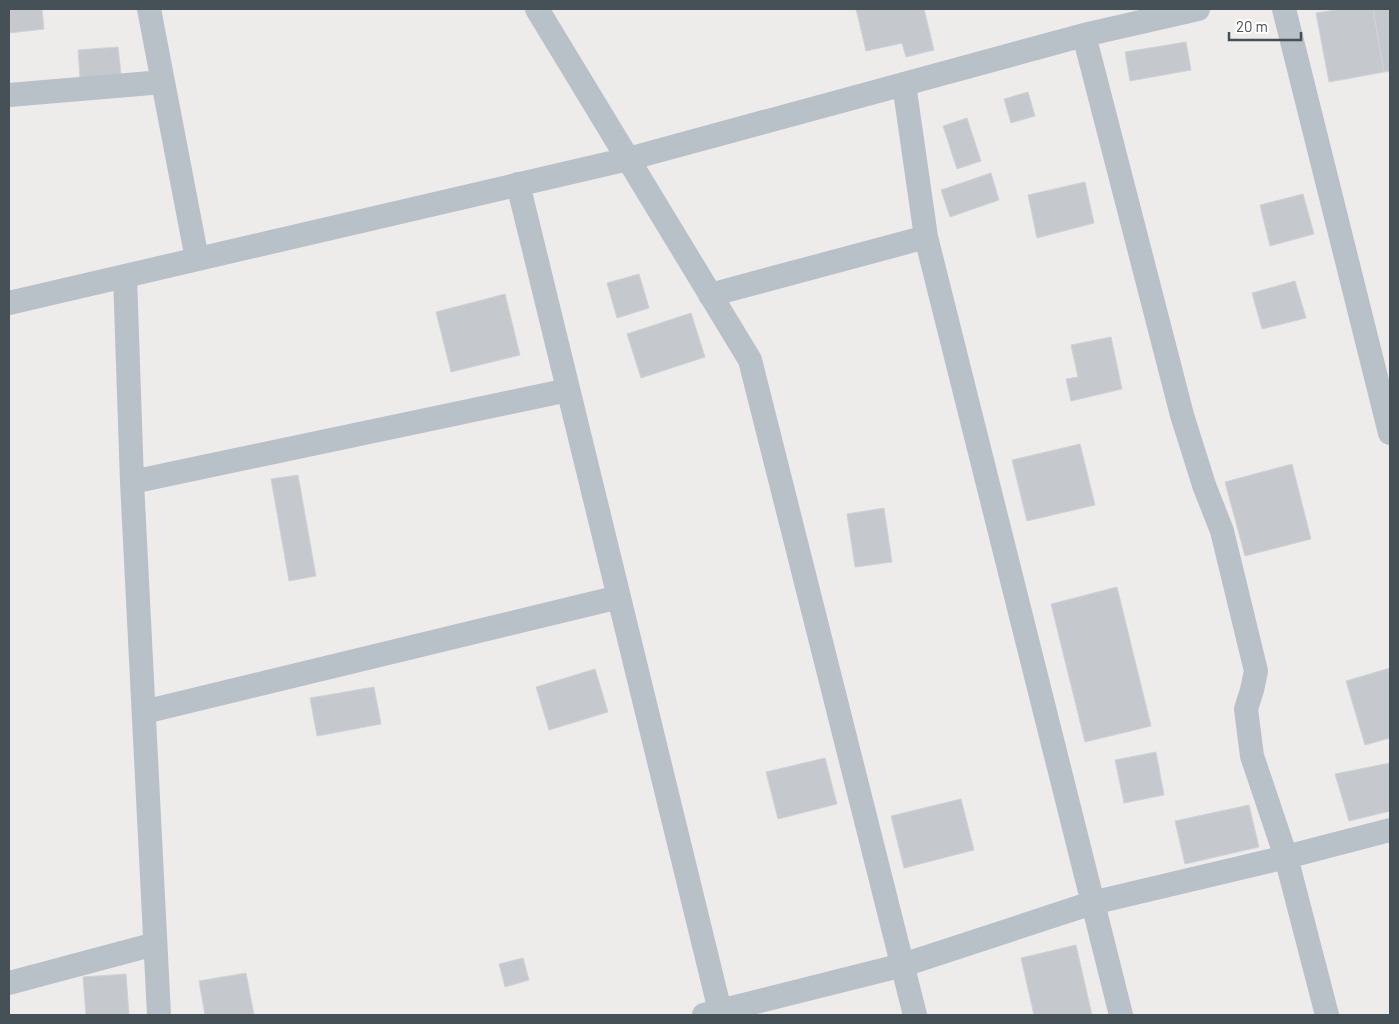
<svg xmlns="http://www.w3.org/2000/svg" width="1399" height="1024" viewBox="0 0 1399 1024" font-family="Barlow,sans-serif">
  <style>
    .building { fill: #c5c9ce; stroke: #cfd2d7 }
    .lines { fill: none; stroke-linecap: round; stroke-linejoin: round }
    .minor { stroke: #b7c1c7; stroke-width: 24 }
  </style>
  <rect width="100%" height="100%" fill="#eeebeb"/>
  <path class="building" d="M9,9H42L44,29L9,33Z
    M856,9H924L934,50L906,57L902,43L866,51Z
    M1342,9H1373L1384,72L1329,82L1316,13Z
    M1373,9H1390V71L1384,72Z
    M1186,42L1191,70L1130,81L1125,52Z
    M118,47L121,74L80,78L78,50Z
    M1028,92L1035,116L1011,123L1004,99Z
    M967,118L981,161L957,169L943,126Z
    M991,173L999,200L950,217L941,190Z
    M1085,182L1094,223L1037,238L1028,195Z
    M1303,194L1314,234L1270,246L1260,205Z
    M639,274L649,308L617,318L607,283Z
    M1295,281L1306,318L1262,329L1252,293Z
    M505,294L520,355L451,372L436,312Z
    M691,313L705,357L641,378L627,334Z
    M1111,337L1122,389L1071,401L1066,379L1078,377L1071,345Z
    M1080,444L1095,505L1027,521L1012,460Z
    M1292,464L1311,539L1245,556L1225,482Z
    M298,475L316,576L289,581L271,479Z
    M884,508L892,562L855,567L847,514Z
    M1117,587L1151,726L1085,742L1051,604Z
    M1390,668V738L1365,745L1346,681Z
    M595,669L608,712L549,730L536,687Z
    M374,687L381,724L317,736L310,698Z
    M1156,752L1164,795L1124,803L1115,760Z
    M825,758L837,804L778,819L766,772Z
    M1390,763V811L1349,821L1335,774Z
    M961,799L974,850L904,868L891,816Z
    M1249,805L1259,847L1185,864L1175,821Z
    M1076,945L1092,1015H1034L1021,958Z
    M523,958L529,980L505,987L499,964Z
    M246,973L254,1015H205L199,981Z
    M126,974L129,1015H86L83,977Z"/>
  <g class="lines">
    <path class="minor" d="M149,9L197,259
      M537,9L750,360L915,1015
      M1284,9L1390,433
      M1084,35L1182,415L1204,485L1222,531L1256,671L1252,690L1246,709L1252,756L1286,857L1327,1015
      M904,84L926,237L1121,1015
      M9,95L163,82
      M518,184L721,1015
      M125,276L132,482L159,1015
      M710,295L926,237
      M9,303L628,159L1084,35L1198,9
      M132,482L568,390
      M144,712L619,597
      M9,983L155,944
      M704,1015L903,965L1092,903L1286,857L1390,830"/>
  </g>
  <rect width="1399" height="1024" fill="none" stroke="#455057" stroke-width="20"/>
  <path d="M1229 32v8h72v-8" fill="none" stroke="#455057" stroke-width="2.5"/>
  <text x="1236" y="32" font-size="15" fill="#455057" stroke="#ffffff" stroke-width="4" paint-order="stroke">20 m</text>
</svg>
